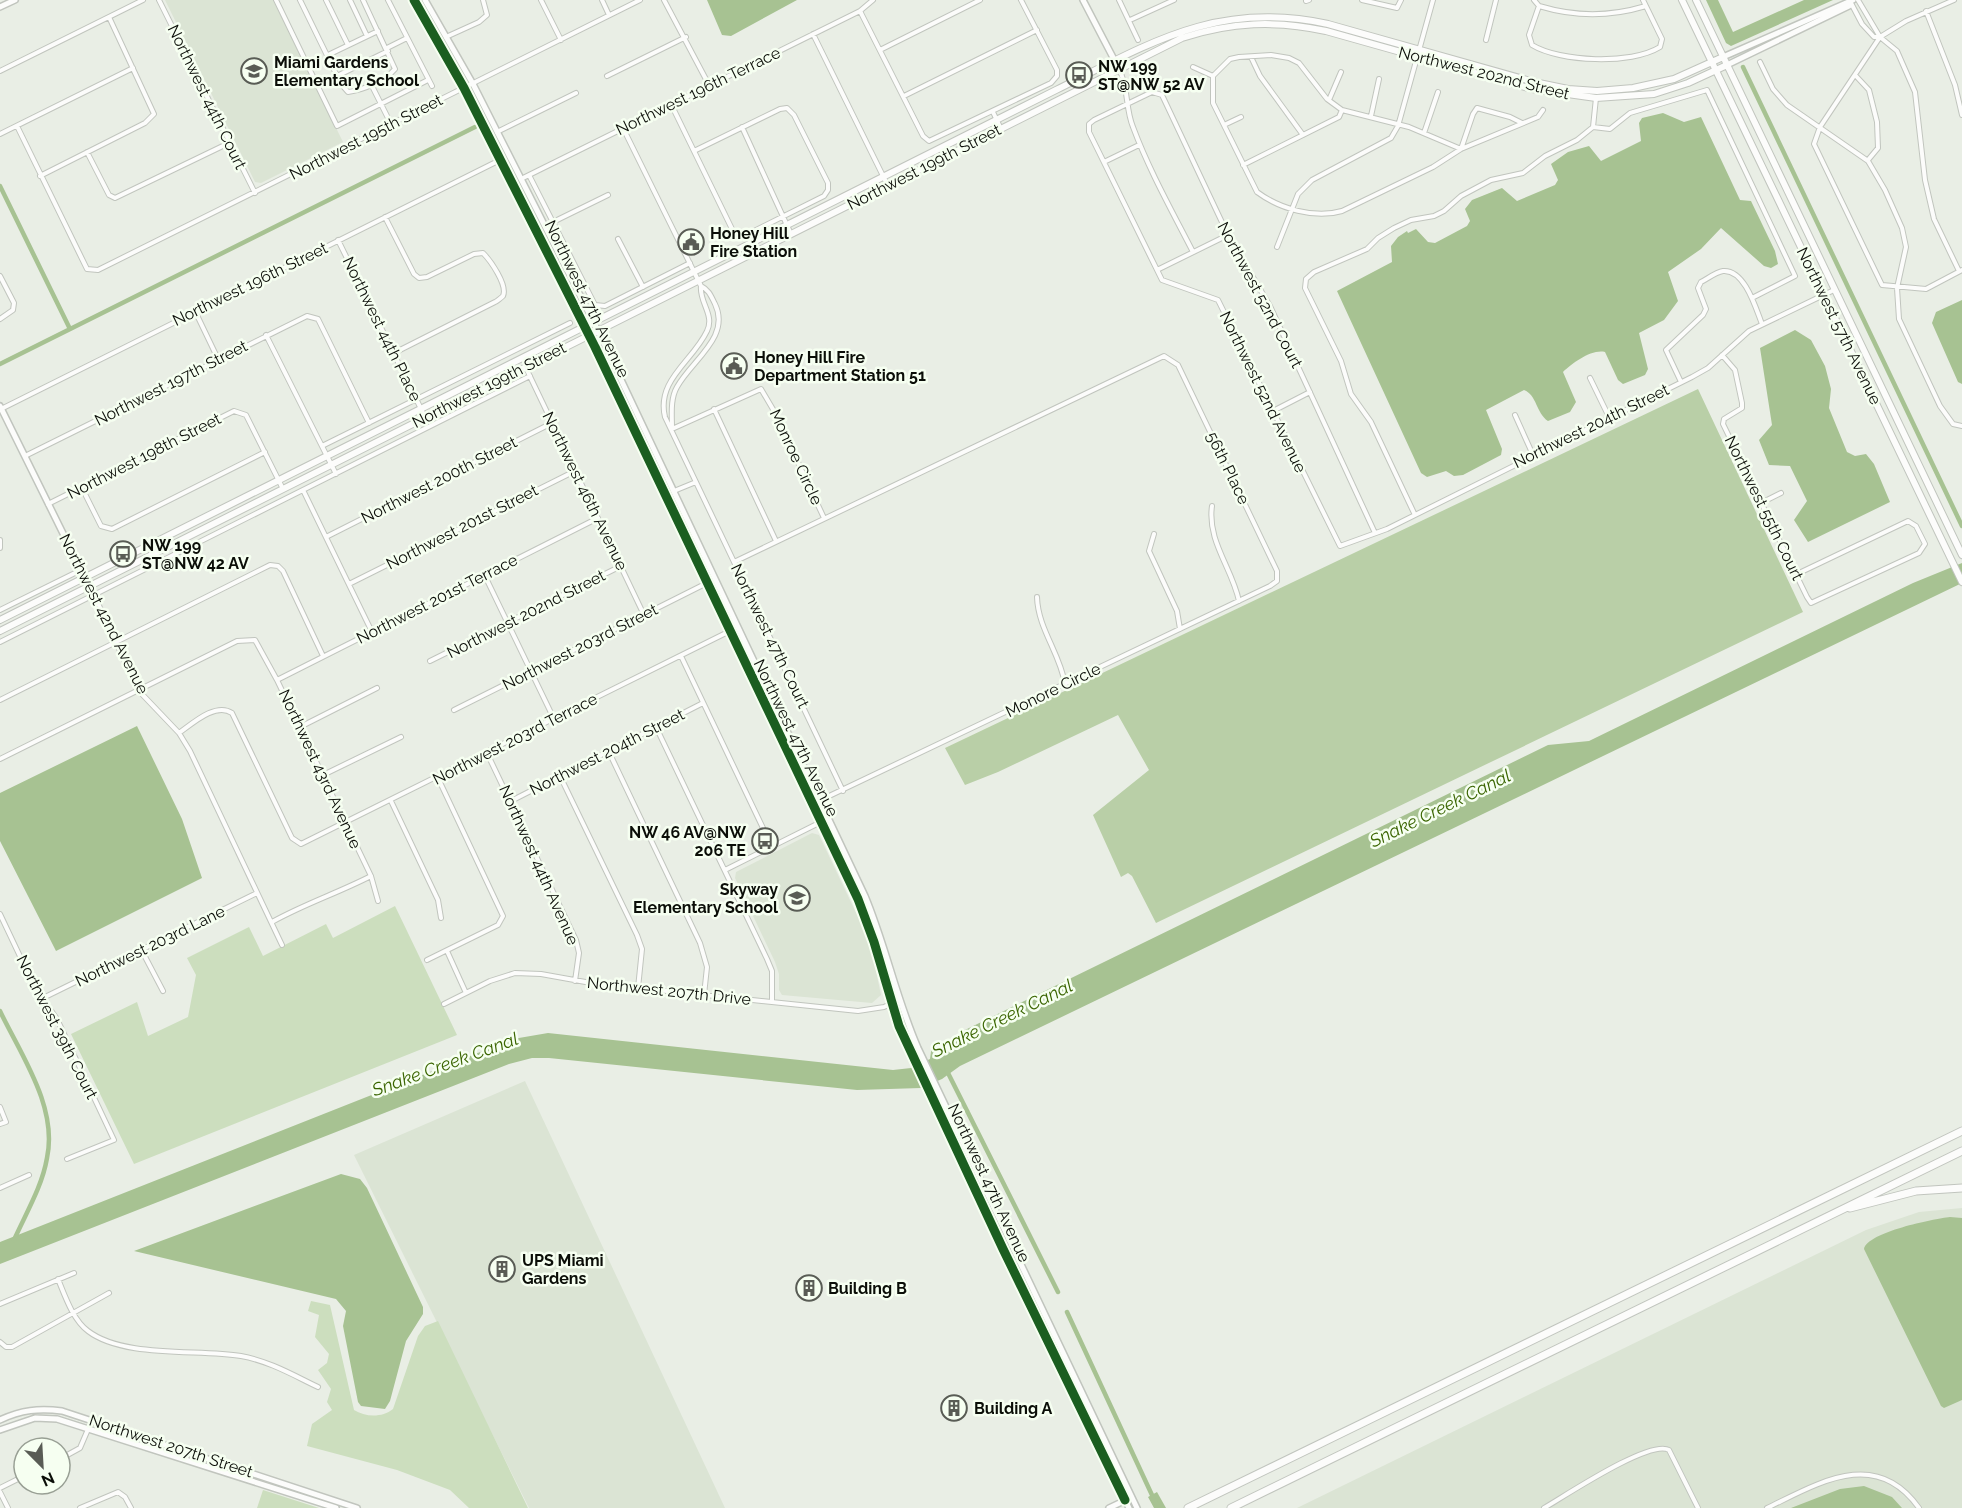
<svg xmlns="http://www.w3.org/2000/svg" width="1962" height="1508" viewBox="0 0 1962 1508" font-family="Raleway,sans-serif">
  <style>
    .built { fill: #dbe4d4 }
    .green { fill: #ccdebe }
    .forest { fill: #b9cfa7 }
    .water { fill: #a7c292 }
    .lines { fill: none; stroke-linecap: round; stroke-linejoin: round }
    .canal { stroke: #a7c292; stroke-width: 4.5 }
    .street-casing { stroke: #c1c5be; stroke-width: 6 }
    .secondary-casing { stroke: #c1c5be; stroke-width: 8 }
    .primary-casing { stroke: #c1c5be; stroke-width: 8 }
    .highway-casing { stroke: #c1c5be; stroke-width: 9 }
    .street { stroke: #fcfcfb; stroke-width: 4 }
    .secondary { stroke: #fcfcfb; stroke-width: 5 }
    .primary { stroke: #fcfcfb; stroke-width: 6 }
    .highway { stroke: #fcfcfb; stroke-width: 7 }
    .cycleway-casing { stroke: #f6fff1; stroke-width: 13 }
    .cycleway { stroke: #1b5e20; stroke-width: 9 }
    .labels { text-anchor: middle; dominant-baseline: central; stroke-width: 5; stroke-linejoin: round; paint-order: stroke }
    .poi-label { font-size: 16px; font-weight: bold; fill: #0b0e08; stroke: #f6fff1; text-anchor: start }
    .street-label { font-size: 16px; fill: #0b0e08; stroke: #f6fff1 }
    .water-label { font-size: 18px; font-style: italic; fill: #3a6500; stroke: #f6fff1 }
  </style>
  <rect width="100%" height="100%" fill="#e9eee5"/>
  <path class="built" d="M165,0H273L343,142L261,183L255,182Z
    M812,833L819,835L859,919L872,952L881,995L872,1003L782,995L779,990V974L775,962L735,878L736,872Z
    M525,1081L725,1508H529L354,1155Z
    M1962,1208V1508H1297L1866,1230L1919,1212Z"/>
  <path class="green" d="M395,906L457,1035L134,1164L71,1034L137,1002L148,1036L188,1017L196,975L187,958L249,927L263,956L326,924L333,938Z
    M311,1301L330,1305L354,1410C365,1417 382,1418 393,1409L418,1336L425,1326L438,1321L528,1508H469L450,1490L397,1470L307,1446L312,1424L332,1410L327,1402L331,1389L318,1370L327,1363L329,1354L315,1337L319,1315L308,1311Z
    M263,1490L319,1508H257Z"/>
  <path class="forest" d="M1698,389L1803,612L1156,923L1132,876L1128,873L1121,877L1093,815L1149,770L1118,715L998,772L965,785L945,748Z"/>
  <path class="water" d="M707,0H706H797L731,36L722,35Z
    M1706,0H1718L1733,32L1804,0H1833L1731,46L1726,43Z
    M1663,113L1684,122L1701,117L1740,200L1751,201L1775,251L1778,264L1771,268L1764,266L1721,228L1701,249L1668,272L1678,301L1664,320L1639,333L1648,369L1645,375L1623,384L1618,380L1605,352C1591,349 1573,363 1563,372L1576,402L1570,412L1548,421C1536,413 1537,395 1524,390L1486,410L1502,449L1501,455L1463,475L1454,476L1446,471L1427,477L1421,473L1337,291L1392,262L1391,246L1398,237L1407,231L1408,233L1416,229L1428,242L1435,243L1467,226L1470,221L1465,209L1472,200L1502,188L1517,201L1555,185L1558,180L1551,164L1568,152L1589,146L1601,161L1641,141L1639,123L1642,118Z
    M1962,300V384L1958,382L1932,323L1936,312Z
    M1795,330L1811,340L1825,366L1831,389L1829,408L1847,452L1855,456L1866,454L1874,464L1890,502L1808,542L1794,520L1807,501L1790,466L1769,465L1759,440L1772,425L1760,348Z
    M1962,563V583L960,1066L942,1079L921,1088L857,1090L549,1058H532L509,1064L0,1264V1242L513,1039L548,1033L893,1070L911,1068L930,1059L932,1044L938,1048L945,1047L965,1030L1548,745L1589,741L1913,583Z
    M137,726L182,819L202,878L56,951L0,841V793Z
    M341,1174L360,1179L367,1188L423,1307V1314L406,1341L390,1401L385,1409L361,1406L358,1402L343,1326L346,1311L336,1299L134,1251Z
    M1950,1217L1962,1218V1400L1944,1408L1941,1406L1864,1249C1868,1232 1933,1219 1950,1217Z
    M1864,1486L1892,1497L1902,1508H1791L1840,1489Z
    M1157,1492L1166,1508H1154L1148,1497Z"/>
  <g class="lines">
    <path class="canal" d="M1743,67L1962,526
      M0,186L70,329
      M0,364L475,127
      M0,1011C21,1055 58,1107 47,1158C42,1187 26,1213 14,1240
      M947,1071L1058,1292
      M1067,1312L1158,1508"/>
    <g class="street-casing">
      <path id="street" d="M159,0L255,193
        M276,0L337,126L428,80
        M300,0L341,84L348,92C363,90 385,81 395,69L363,0
        M326,0L348,45
        M350,0L367,36
        M388,0L432,86
        M541,0L561,40
        M602,0L609,15
        M664,0L709,85
        M1119,0L1138,40
        M1362,0L1397,8L1401,0
        M1534,0L1539,6
        M1858,0L1880,37L1897,51L1915,92L1925,180L1934,219L1959,271
        M1954,0L1906,21L1880,37L1820,127L1814,144L1882,285L1926,289L1962,270
        M1306,1L1309,0
        M1851,3L1862,24L1874,37H1879
        M1539,6L1529,35L1532,45C1560,62 1631,65 1660,47L1662,39L1643,0
        M1539,6C1576,17 1609,17 1646,6
        M860,11L923,136L929,141L1051,83L1057,76V70L1021,0
        M1926,11L1955,85L1962,115
        M1130,20L1174,0
        M813,34L888,186
        M446,37L479,22L487,15L483,0
        M1486,40L1496,0
        M387,48L407,38
        M880,50L980,0
        M328,55L378,31
        M1251,57L1260,76L1303,135
        M1760,62L1773,89L1787,105L1868,161L1885,190L1902,228L1906,247L1897,288L1899,319L1940,406L1953,424L1962,426
        M1193,67L1213,76
        M1119,69C1129,88 1125,108 1133,127C1149,170 1172,211 1193,252
        M0,71L143,0
        M1855,75L1869,90L1877,122L1878,148L1868,160
        M337,76L388,51
        M607,76L686,37
        M1213,76V103L1257,192C1280,209 1315,219 1342,211L1433,167L1461,149L1538,117L1543,110
        M1213,76L1230,59L1239,57L1271,55L1289,58L1299,63L1327,99L1342,110L1409,127L1461,149L1473,114L1477,108L1510,117L1522,123
        M371,84L391,124
        M904,96L1037,30
        M1329,100L1341,72
        M671,104L733,231L735,235L744,236L824,196L828,190V183L794,115L787,108L780,109L694,151
        M993,112L1001,129
        M1371,116L1379,79
        M1224,125L1241,117
        M17,126L87,269L98,270L640,0
        M742,127L791,234
        M1593,127L1610,129L1630,113L1707,90L1795,276L1752,298
        M1593,127L1596,98
        M623,128L701,286C709,290 711,296 715,304C731,337 692,360 677,387C670,399 672,415 672,428
        M497,132L576,93
        M1424,133L1438,92
        M0,134L133,68
        M87,152L109,195L115,198L229,143
        M1104,162L1139,145
        M1243,165L1339,117L1342,110
        M529,175L595,305L605,306L690,263
        M40,176L145,123L154,114L109,17
        M521,179L860,11L873,0
        M385,217L414,274L419,278L427,277L474,254L483,253C490,260 508,285 503,296C502,297 496,302 495,302L394,353
        M553,222L608,195
        M618,239L643,287
        M338,240L425,417
        M1277,247L1298,194L1312,180L1391,138L1398,126L1433,0
        M1157,270L1228,235
        M0,276L14,303L13,310L0,319
        M701,286C699,302 715,315 707,331C693,361 656,380 665,417L843,791
        M195,311L218,359
        M266,335L336,474
        M1722,355L1735,370L1742,403V408L1724,419L1723,424L1807,597L1811,603L1919,553L1925,544L1916,526L1908,521L1797,574
        M526,368L644,615
        M1590,378L1609,417
        M1681,382L1666,350L1703,315L1706,309L1698,288L1701,282C1707,279 1716,272 1723,271C1745,269 1756,309 1762,324
        M1,409L500,160
        M714,409L776,541
        M1273,411L1310,392
        M1515,415L1533,455
        M672,429L761,389L774,411L824,518
        M322,446L570,323
        M25,456L307,316L318,319L369,423
        M82,488L101,526L112,529L265,452
        M303,490L372,632
        M674,491L696,482
        M1761,503L1781,493
        M48,504L234,411L246,415L283,489
        M1212,506C1207,541 1232,568 1239,601
        M1414,513L1371,422L1351,394L1341,361L1305,288L1306,279L1314,272L1367,249L1378,238L1394,228L1411,220L1434,216L1444,211L1461,196L1491,180L1523,173L1545,156L1577,140L1593,127
        M1375,533L1270,306L1228,235L1162,95L1152,92L1094,120L1089,124V132L1162,280L1218,300L1340,546L1387,529L1692,377L1708,368L1749,331L1834,290
        M1154,534L1149,551L1177,611L1180,629
        M326,537L552,423
        M0,540V548
        M734,562L1164,356L1178,365L1277,571V581L1270,586L827,797
        M485,576L554,719
        M349,584L575,471
        M90,586L138,690L179,733L190,751L282,945
        M1037,597C1038,629 1060,653 1065,684
        M0,610L81,570
        M0,642L530,376
        M681,656L772,847
        M430,661L621,566
        M277,680L598,518
        M0,700L270,565L278,566L283,571L323,656
        M454,710L705,584
        M300,727L377,688
        M656,727L767,959L772,971V1002
        M179,733C193,723 216,702 232,713L292,838L301,844L728,632
        M609,752L700,943L707,967L704,995
        M487,753L576,940L579,953L575,981
        M0,759L237,641L255,640L277,680L371,876L378,901
        M323,775L401,737
        M560,776L637,935L642,949L638,988
        M391,801L438,900L441,918
        M511,801L703,703
        M725,870L829,818
        M0,914L35,988L57,1019L114,1140L67,1159
        M272,922C304,904 338,893 371,876
        M142,951L163,991
        M447,951L466,993
        M427,960L498,925L503,916L438,778
        M43,998L257,893
        M444,1004L490,981L515,973L541,974L591,983L858,1011L884,1007L899,1000
        M0,1107L6,1122L0,1124
        M0,1188L29,1175
        M58,1279C65,1296 73,1320 88,1331C123,1358 198,1349 241,1356C269,1361 293,1375 318,1387
        M0,1304L74,1273
        M0,1342L6,1347H12L109,1293
        M60,1459L80,1448L92,1420
        M0,1488L24,1476
        M0,1492L8,1508
        M80,1508L118,1492L125,1497L131,1508
        M1544,1508C1565,1496 1650,1439 1669,1450L1698,1508
        M1767,1508C1819,1483 1876,1447 1919,1508"/>
    </g>
    <g class="secondary-casing">
      <path id="secondary" d="M414,0L464,88L595,347L858,899L874,942L899,1026L1003,1249L1129,1508
        M425,0L473,84L598,331L865,896C886,946 896,998 918,1048L1137,1508
        M1083,0L1119,69
        M0,7L15,0
        M1723,57L1853,0
        M1727,65L1849,6L1851,1
        M0,406L89,586
        M0,1420C21,1410 39,1408 62,1411L357,1508
        M0,1430L35,1418L57,1419L336,1508
        M1109,1508L1128,1499"/>
    </g>
    <g class="primary-casing">
      <path id="primary" d="M1682,0L1962,582
        M1696,0L1962,555
        M0,620L1056,90C1150,43 1218,0 1328,24L1534,82L1568,89L1597,91L1633,88L1674,79L1723,57
        M0,631L1182,38C1231,22 1276,20 1326,31L1532,89L1596,98L1654,94L1688,83L1727,65"/>
    </g>
    <g class="highway-casing">
      <path id="highway" d="M1850,1208L1916,1191L1962,1188
        M1188,1508L1962,1131
        M1231,1508L1962,1151"/>
    </g>
    <use href="#street" class="street"/>
    <use href="#secondary" class="secondary"/>
    <use href="#primary" class="primary"/>
    <use href="#highway" class="highway"/>
    <g class="cycleway-casing">
      <path id="cycleway" d="M414,0L464,88L595,347L858,899L874,942L899,1026L1003,1249L1125,1500"/>
    </g>
    <use href="#cycleway" class="cycleway"/>
  </g>
  <defs>
    <g id="school-ring" transform="scale(1.35)"><circle r="9.5" fill="#f6fff1" stroke="#595c55" stroke-width="1.5"/><path d="M0-5L7-2L0 1L-7-2ZM-4 1L0 2.5L4 1V4Q0 6-4 4Z" fill="#595c55"/></g>
    <g id="bus-ring" transform="scale(1.35)"><circle r="9.5" fill="#f6fff1" stroke="#595c55" stroke-width="1.5"/><path d="M-5-6H5V4H4V6H2V4H-2V6H-4V4H-5ZM-3.5-4V0h7V-4ZM-3.5 1.2v1.5H-2V1.2ZM2 1.2v1.5H3.5V1.2Z" fill="#595c55"/></g>
    <g id="civic-ring" transform="scale(1.35)"><circle r="9.5" fill="#f6fff1" stroke="#595c55" stroke-width="1.5"/><path d="M-.6-6.5H3V-4.5H.6V-3L4-1V1h2V6H-6V1h2V-1L-.6-3ZM-1.2 2.5V6h2.4V2.5Z" fill="#595c55"/></g>
    <g id="building-ring" transform="scale(1.35)"><circle r="9.5" fill="#f6fff1" stroke="#595c55" stroke-width="1.5"/><path d="M-4-6H4V6H1V3H-1V6H-4ZM-2.5-4.3h1.7v1.8h-1.7ZM.8-4.3h1.7v1.8H.8ZM-2.5-1h1.7V.8h-1.7ZM.8-1h1.7V.8H.8Z" fill="#595c55"/></g>
  </defs>
  <g fill-rule="evenodd">
    <use href="#school-ring" x="254" y="71"/>
    <use href="#bus-ring" x="1079" y="75"/>
    <use href="#civic-ring" x="691" y="242"/>
    <use href="#civic-ring" x="734" y="366"/>
    <use href="#bus-ring" x="123" y="554"/>
    <use href="#bus-ring" x="765" y="841"/>
    <use href="#school-ring" x="797" y="898"/>
    <use href="#building-ring" x="502" y="1269"/>
    <use href="#building-ring" x="809" y="1288"/>
    <use href="#building-ring" x="954" y="1408"/>
  </g>
  <g class="labels">
    <g class="poi-label">
      <text x="274" y="62">Miami Gardens<tspan x="274" dy="18">Elementary School</tspan></text>
      <text x="1098" y="66">NW 199<tspan x="1098" dy="18">ST@NW 52 AV</tspan></text>
      <text x="710" y="233">Honey Hill<tspan x="710" dy="18">Fire Station</tspan></text>
      <text x="754" y="357">Honey Hill Fire<tspan x="754" dy="18">Department Station 51</tspan></text>
      <text x="142" y="545">NW 199<tspan x="142" dy="18">ST@NW 42 AV</tspan></text>
      <text x="746" y="832" text-anchor="end">NW 46 AV@NW<tspan x="746" dy="18">206 TE</tspan></text>
      <text x="778" y="889" text-anchor="end">Skyway<tspan x="778" dy="18">Elementary School</tspan></text>
      <text x="522" y="1260">UPS Miami<tspan x="522" dy="18">Gardens</tspan></text>
      <text x="828" y="1288">Building B</text>
      <text x="974" y="1408">Building A</text>
    </g>
    <g class="street-label">
      <text transform="translate(1484 73) rotate(14)">Northwest 202nd Street</text>
      <text transform="translate(698 91) rotate(-26)">Northwest 196th Terrace</text>
      <text transform="translate(207 97) rotate(64)">Northwest 44th Court</text>
      <text transform="translate(366 137) rotate(-27)">Northwest 195th Street</text>
      <text transform="translate(924 167) rotate(-27)">Northwest 199th Street</text>
      <text transform="translate(250 284) rotate(-26)">Northwest 196th Street</text>
      <text transform="translate(1260 295) rotate(62)">Northwest 52nd Court</text>
      <text transform="translate(587 299) rotate(64)">Northwest 47th Avenue</text>
      <text transform="translate(1839 326) rotate(64)">Northwest 57th Avenue</text>
      <text transform="translate(382 329) rotate(64)">Northwest 44th Place</text>
      <text transform="translate(171 383) rotate(-27)">Northwest 197th Street</text>
      <text transform="translate(489 385) rotate(-27)">Northwest 199th Street</text>
      <text transform="translate(1263 392) rotate(64)">Northwest 52nd Avenue</text>
      <text transform="translate(1591 426) rotate(-26)">Northwest 204th Street</text>
      <text transform="translate(144 456) rotate(-27)">Northwest 198th Street</text>
      <text transform="translate(796 457) rotate(65)">Monroe Circle</text>
      <text transform="translate(1228 468) rotate(64)">56th Place</text>
      <text transform="translate(439 480) rotate(-27)">Northwest 200th Street</text>
      <text transform="translate(585 491) rotate(64)">Northwest 46th Avenue</text>
      <text transform="translate(1764 508) rotate(64)">Northwest 55th Court</text>
      <text transform="translate(462 527) rotate(-27)">Northwest 201st Street</text>
      <text transform="translate(437 599) rotate(-27)">Northwest 201st Terrace</text>
      <text transform="translate(104 614) rotate(63)">Northwest 42nd Avenue</text>
      <text transform="translate(526 614) rotate(-27)">Northwest 202nd Street</text>
      <text transform="translate(770 636) rotate(64)">Northwest 47th Court</text>
      <text transform="translate(580 647) rotate(-27)">Northwest 203rd Street</text>
      <text transform="translate(1053 690) rotate(-26)">Monore Circle</text>
      <text transform="translate(796 738) rotate(64)">Northwest 47th Avenue</text>
      <text transform="translate(515 739) rotate(-27)">Northwest 203rd Terrace</text>
      <text transform="translate(607 752) rotate(-27)">Northwest 204th Street</text>
      <text transform="translate(320 769) rotate(65)">Northwest 43rd Avenue</text>
      <text transform="translate(539 865) rotate(66)">Northwest 44th Avenue</text>
      <text transform="translate(150 946) rotate(-26)">Northwest 203rd Lane</text>
      <text transform="translate(669 991) rotate(6)">Northwest 207th Drive</text>
      <text transform="translate(57 1027) rotate(63)">Northwest 39th Court</text>
      <text transform="translate(989 1183) rotate(65)">Northwest 47th Avenue</text>
      <text transform="translate(171 1446) rotate(18)">Northwest 207th Street</text>
    </g>
    <g class="water-label">
      <text transform="translate(1440 808) rotate(-26)">Snake Creek Canal</text>
      <text transform="translate(1002 1018) rotate(-26)">Snake Creek Canal</text>
      <text transform="translate(445 1064) rotate(-20)">Snake Creek Canal</text>
    </g>
  </g>
  <g transform="translate(42 1466) rotate(156)"><circle r="28" fill="#f6fff1" stroke="#989f94" stroke-width="1.5"/>
  <path d="M0-4.5L10 22L0 15L-10 22Z" fill="#595c55"/>
  <text y="-9" font-size="16" font-weight="bold" text-anchor="middle" fill="#0b0e08">N</text>
  </g>
</svg>
